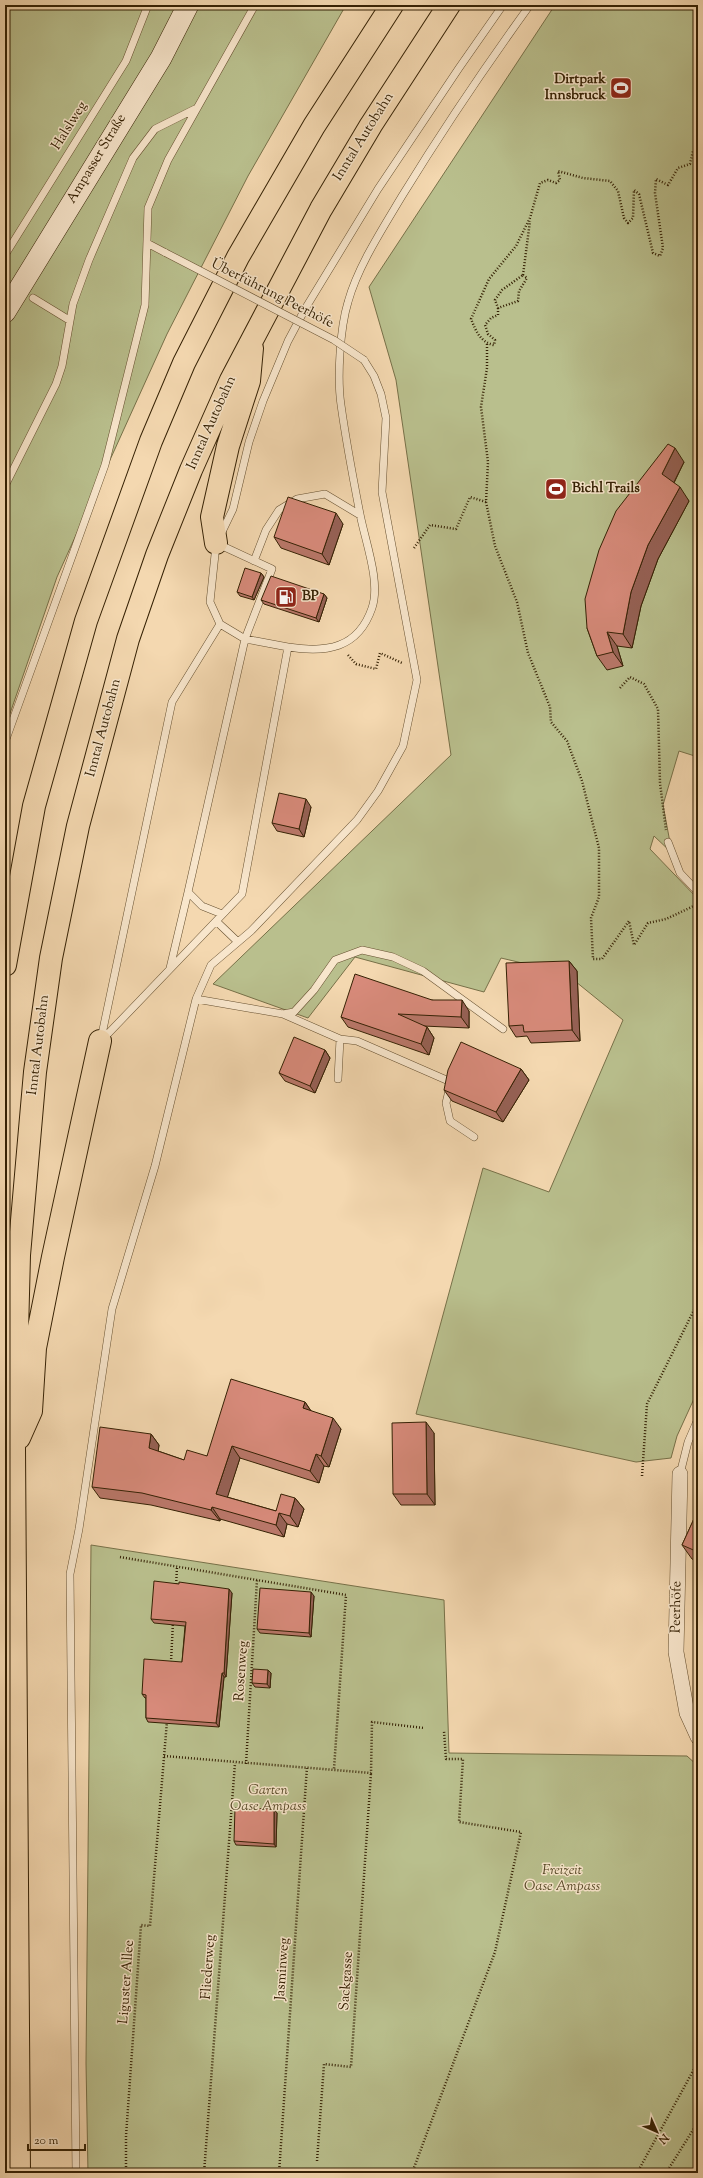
<svg xmlns="http://www.w3.org/2000/svg" width="703" height="2178" viewBox="0 0 703 2178" font-family="'Sorts Mill Goudy',serif">
  <style>
    .green { fill: #b9bf8d; stroke: #777048 }
    .lines { fill: none; stroke-linecap: round; stroke-linejoin: round }
    .lane-casing { stroke: #654f2f; stroke-width: 8 }
    .street-casing { stroke: #654f2f; stroke-width: 16 }
    .secondary-casing { stroke: #352104; stroke-width: 22 }
    .highway-casing { stroke: #352104; stroke-width: 24 }
    .path { stroke: #352104; stroke-width: 2.5; stroke-dasharray: 1 2; stroke-linecap: butt }
    .lane { stroke: #f8e6cc; stroke-width: 7 }
    .street { stroke: #f8e6cc; stroke-width: 15 }
    .secondary { stroke: #f8e6cc; stroke-width: 21 }
    .highway { stroke: #f4d8b0; stroke-width: 22 }
    .lane-bridge-casing { stroke: #654f2f; stroke-width: 8; stroke-linecap: butt }
    .lane-bridge { stroke: #f8e6cc; stroke-width: 7 }
    .wall { fill: #b97769; stroke: #352104 }
    .shaded-wall { fill: #966155; stroke: #352104 }
    .building { fill: #d78a7a; stroke: #352104 }
    .labels { text-anchor: middle; dominant-baseline: central; stroke-width: 3; stroke-linejoin: round; paint-order: stroke }
    .poi-label { font-size: 14px; font-weight: bold; fill: #352104; stroke: #f8e6cc; text-anchor: start }
    .street-label { font-size: 14px; fill: #352104; stroke: #f8e6cc }
    .park-label { font-size: 14px; font-style: italic; fill: #564826; stroke: #f8e6cc }
  </style>
  <rect width="100%" height="100%" fill="#f4d8b0"/>
  <filter id="stains"><feTurbulence type="fractalNoise" baseFrequency=".005" numOctaves="4"/><feColorMatrix values="0 0 0 0 .2 0 0 0 0 .09 0 0 0 0 .02 0 0 0 .5 -.17"/></filter>
  <radialGradient id="worn" r=".72"><stop offset=".6" stop-color="#630" stop-opacity="0"/><stop offset="1" stop-color="#630" stop-opacity=".3"/></radialGradient>
  <path class="green" d="M5,5H346L248,176L167,334L57,577L5,728Z
    M555,5H698V757L679,751L663,805L672,853L654,836L650,849L698,899V1390L677,1436L671,1458L636,1462L416,1414L483,1168L549,1192L623,1020L565,973L501,958L484,992L355,957L308,1018L213,984L451,755L396,380L369,287Z
    M91,1545L444,1600L449,1753L687,1756L698,1766V2173H88L86,2063Z"/>
  <g class="lines">
    <g class="lane-casing">
      <path id="lane" d="M147,243L166,253
        M5,255L126,61L148,5
        M33,298L69,320
        M5,486L56,384L62,366L73,304L89,260L133,158L155,129L195,109
        M221,534L233,509L249,442L263,401L288,341L305,309L378,189L459,68L503,5
        M218,544L272,569L245,639L188,892L202,906L222,914
        M254,561L266,530L279,510L297,499L325,494L360,515
        M288,647C326,653 358,649 372,608C381,582 365,541 360,514C353,478 346,441 341,405C337,378 340,328 348,302C358,266 383,228 402,196C442,131 485,67 530,5
        M5,742L105,465L145,305L148,208L168,160L255,5
        M668,842L680,873L698,892
        M216,921L238,942
        M170,968L188,892
        M196,999L283,1014L294,1012L314,990L335,960L362,950L393,957L423,971L503,1029
        M283,1014L340,1039L357,1041L451,1082L446,1103L450,1121L474,1137
        M101,1039L172,702L220,624
        M102,1040L242,894L288,647L245,639L220,624L210,602L216,545
        M338,1079L340,1039
        M680,1474L688,1442L698,1419
        M76,2173L70,1574L79,1529L112,1309L155,1166L196,999L211,965L251,931L357,820L378,791L403,746L417,680L382,492L386,418L381,394L374,376L364,360"/>
    </g>
    <g class="street-casing">
      <path id="street" d="M680,1474L676,1652L687,1713L698,1737"/>
    </g>
    <g class="secondary-casing">
      <path id="secondary" d="M5,312L161,58L188,5"/>
    </g>
    <g class="highway-casing">
      <path id="highway" d="M216,543L212,517L228,446L249,381L252,348
        M5,965L34,806L86,621L151,441L184,363L238,257L314,126L392,5
        M19,1438L31,1411L35,1348L53,1257L100,1041
        M19,2173L14,1449L19,1255L35,1072L51,958L78,826L128,639L157,555L191,470L231,380L321,209L371,125L449,5"/>
    </g>
    <path class="path" d="M523,275L527,278L519,291L518,301L498,308L495,300L502,290Z
      M523,275L530,221
      M498,308V315L491,318L485,325L488,334L495,340L494,345C480,342 476,331 471,319L489,279L516,246L530,218L540,183L548,180L556,183L560,180L558,171L583,178L610,181L618,191L624,218L628,223L633,218L634,190L639,194L653,253L660,256L663,248L655,193L656,179L668,185L678,168L690,164L693,151L698,150
      M487,344V368L481,407L488,462L486,502L495,546L517,602L528,653L550,707L551,722L567,741L582,781L599,848V897L591,918L593,959H602L629,921L634,945L648,923L666,919L696,905
      M414,548L430,525L456,529L470,497L486,502
      M348,655L356,664L376,669L380,653L402,663
      M620,688L630,677L644,684L658,709L660,783L666,830
      M642,1476L647,1404L698,1302
      M120,1557L346,1595L334,1769
      M176,1587L177,1567
      M171,1662L173,1622
      M164,1756L371,1773L372,1722L424,1728
      M246,1764L257,1580
      M317,2161L324,2064L351,2067L371,1773
      M126,2173V2136L141,1925L150,1926L167,1721
      M204,2173L235,1763
      M279,2173L307,1767
      M412,2173L495,1952L521,1832L459,1822L463,1759H446L444,1731
      M637,2173L698,2062
      M666,2173L698,2122"/>
    <use href="#lane" class="lane"/>
    <use href="#street" class="street"/>
    <use href="#secondary" class="secondary"/>
    <use href="#highway" class="highway"/>
    <g class="lane-bridge-casing">
      <path id="lane-bridge" d="M166,253L334,340L364,360"/>
    </g>
    <use href="#lane-bridge" class="lane-bridge"/>
  </g>
  <path class="wall" d="M684,462L674,483L689,501L658,559L641,606L632,648L617,646L623,666L607,670L597,656L587,628Z
    M343,524L329,565L281,548L274,537Z
    M261,573L264,577L254,600L240,596L237,592Z
    M324,594L327,598L319,622L264,604L261,600Z
    M311,807L304,837L277,831L272,823Z
    M569,961L577,971L580,1041L531,1043L527,1036L516,1037L509,1026Z
    M432,1000L469,1011V1028L423,1026L427,1027L434,1038L429,1055L348,1027L341,1017Z
    M325,1050L330,1058L315,1093L285,1081L279,1073Z
    M521,1069L529,1080L503,1122L452,1101L444,1090Z
    M305,1402L311,1411L341,1429L329,1467L324,1466L319,1483L240,1458L227,1497L276,1511L295,1498L304,1509L298,1527L287,1524L284,1537L220,1519V1521L151,1505L100,1498L92,1487L151,1434L159,1445L158,1451L184,1460L207,1456Z
    M434,1433L435,1505H401L393,1494Z
    M698,1510V1562L692,1559L682,1545Z
    M232,1593L226,1677H224L219,1727L148,1722L146,1718V1698H145L142,1694L182,1662L185,1626L154,1623L151,1619Z
    M314,1596L311,1637L260,1633L257,1629Z
    M268,1670L271,1673L270,1688L255,1687L252,1683Z
    M277,1813L276,1847L236,1845L234,1841Z"/>
  <path class="shaded-wall" d="M675,448L684,462L671,488L662,474Z
    M680,487L689,501L658,559L641,606L632,648L623,634L631,592L648,545Z
    M336,513L343,524L329,565L322,554Z
    M261,573L264,577L254,600L252,597Z
    M324,594L327,598L319,622L316,618Z
    M607,632L617,646L623,666L613,652Z
    M306,799L311,807L304,837L299,829Z
    M569,961L577,971L580,1041L572,1030Z
    M462,1000L469,1011V1028L461,1017Z
    M427,1027L434,1038L429,1055L421,1044Z
    M325,1050L330,1058L315,1093L310,1086Z
    M521,1069L529,1080L503,1122L496,1112Z
    M305,1402L313,1414L303,1408Z
    M333,1418L341,1429L329,1467L321,1456Z
    M426,1422L434,1433L435,1505L427,1494Z
    M151,1434L159,1445L157,1460L149,1448Z
    M232,1446L240,1458L225,1505L216,1494Z
    M316,1454L324,1466L319,1483L310,1471Z
    M295,1498L304,1509L298,1527L290,1516Z
    M212,1507L220,1519V1521L211,1510Z
    M279,1513L287,1524L284,1537L276,1525Z
    M229,1589L232,1593L226,1677L224,1673Z
    M311,1592L314,1596L311,1637L309,1633Z
    M268,1670L271,1673L270,1688L267,1684Z
    M222,1673L224,1677L219,1727L216,1723Z
    M274,1809L277,1813L276,1847L274,1844Z"/>
  <path class="building" d="M668,444L675,448L662,474L680,487L648,545L631,592L623,634L607,632L613,652L597,656L587,628L585,599L599,550L616,511Z
    M288,497L336,513L322,554L274,537Z
    M245,568L261,573L252,597L237,592Z
    M271,576L324,594L316,618L261,600Z
    M279,793L306,799L299,829L272,823Z
    M569,961L572,1030L524,1032L523,1025L509,1026L506,963Z
    M355,974L432,1000H462L461,1017L398,1014L427,1027L421,1044L341,1017Z
    M294,1037L325,1050L310,1086L279,1073Z
    M461,1042L521,1069L496,1112L444,1090L448,1070Z
    M231,1379L305,1402L303,1408L333,1418L321,1456L316,1454L310,1471L232,1446L216,1494L276,1511L281,1494L295,1498L290,1516L279,1513L276,1525L212,1507L211,1510L142,1493L92,1487L100,1427L151,1434L149,1448L184,1460L187,1450L207,1456Z
    M426,1422L427,1494H393L392,1423Z
    M698,1510V1552L682,1545Z
    M154,1581L179,1584V1582L229,1589L224,1673H222L216,1723L146,1718V1695L142,1694L144,1659L182,1662L186,1622L151,1619Z
    M260,1588L311,1592L309,1633L257,1629Z
    M253,1669L268,1670L267,1684L252,1683Z
    M235,1808L274,1809V1844L234,1841Z"/>
  <defs>
    <g id="stadium-square" transform="scale(1.15)"><rect x="-9" y="-9" width="18" height="18" rx="4" fill="#8f2418" stroke="#f8e6cc"/><path d="M0-5a6.5 5 0 1 0 0 10a6.5 5 0 1 0 0-10ZM-3.5-1.8h7v3.6h-7Z" fill="#fff"/></g>
    <g id="fuel-square" transform="scale(1.15)"><rect x="-9" y="-9" width="18" height="18" rx="4" fill="#8f2418" stroke="#f8e6cc"/><path d="M-5.5-6h7V0h2V4h1.3V-2.5L3-4.5l.8-.8L6-3V5H2.5V1h-1V6h-7ZM-4.2-4.7v3.2H.2V-4.7Z" fill="#fff"/></g>
  </defs>
  <g fill-rule="evenodd">
    <use href="#stadium-square" x="621" y="88"/>
    <use href="#stadium-square" x="556" y="489"/>
    <use href="#fuel-square" x="286" y="597"/>
  </g>
  <g class="labels">
    <g class="poi-label">
      <text x="606" y="80" text-anchor="end">Dirtpark<tspan x="606" dy="16">Innsbruck</tspan></text>
      <text x="572" y="489">Bichl Trails</text>
      <text x="302" y="597">BP</text>
    </g>
    <g class="street-label">
      <text transform="translate(70 126) rotate(-58)">Halslweg</text>
      <text transform="translate(364 137) rotate(-58)">Inntal Autobahn</text>
      <text transform="translate(97 159) rotate(-59)">Ampasser Straße</text>
      <text transform="translate(272 294) rotate(27)">Überführung Peerhöfe</text>
      <text transform="translate(212 423) rotate(-66)">Inntal Autobahn</text>
      <text transform="translate(104 728) rotate(-75)">Inntal Autobahn</text>
      <text transform="translate(39 1045) rotate(-83)">Inntal Autobahn</text>
      <text transform="translate(677 1607) rotate(-89)">Peerhöfe</text>
      <text transform="translate(242 1671) rotate(-86)">Rosenweg</text>
      <text transform="translate(209 1967) rotate(-86)">Fliederweg</text>
      <text transform="translate(283 1969) rotate(-86)">Jasminweg</text>
      <text transform="translate(347 1981) rotate(-86)">Sackgasse</text>
      <text transform="translate(127 1982) rotate(-86)">Liguster Allee</text>
    </g>
    <g class="park-label">
      <text x="268" y="1791">Garten<tspan x="268" dy="16">Oase Ampass</tspan></text>
      <text x="562" y="1871">Freizeit<tspan x="562" dy="16">Oase Ampass</tspan></text>
    </g>
  </g>
  <rect width="703" height="2178" fill="none" stroke="#f4d8b0" stroke-width="20"/>
  <rect x="6" y="6" width="691" height="2166" fill="none" stroke="#352104" stroke-width="2"/>
  <rect x="10" y="10" width="683" height="2158" fill="none" stroke="#352104"/>
  <g transform="translate(657 2132) rotate(135)" stroke="#f8e6cc" stroke-width="3" paint-order="stroke">
  <path d="M0-3L7 15L0 10L-7 15Z" fill="#352104"/>
  <text y="-6" font-size="11" font-weight="bold" text-anchor="middle" fill="#352104">N</text>
  </g>
  <path d="M28 2144v6h57v-6" fill="none" stroke="#352104" stroke-width="2"/>
  <text x="34" y="2144" font-size="12" fill="#352104" stroke="#f8e6cc" stroke-width="3" paint-order="stroke">20 m</text>
  <rect width="100%" height="100%" filter="url(#stains)"/>
  <rect width="100%" height="100%" fill="url(#worn)"/>
</svg>
